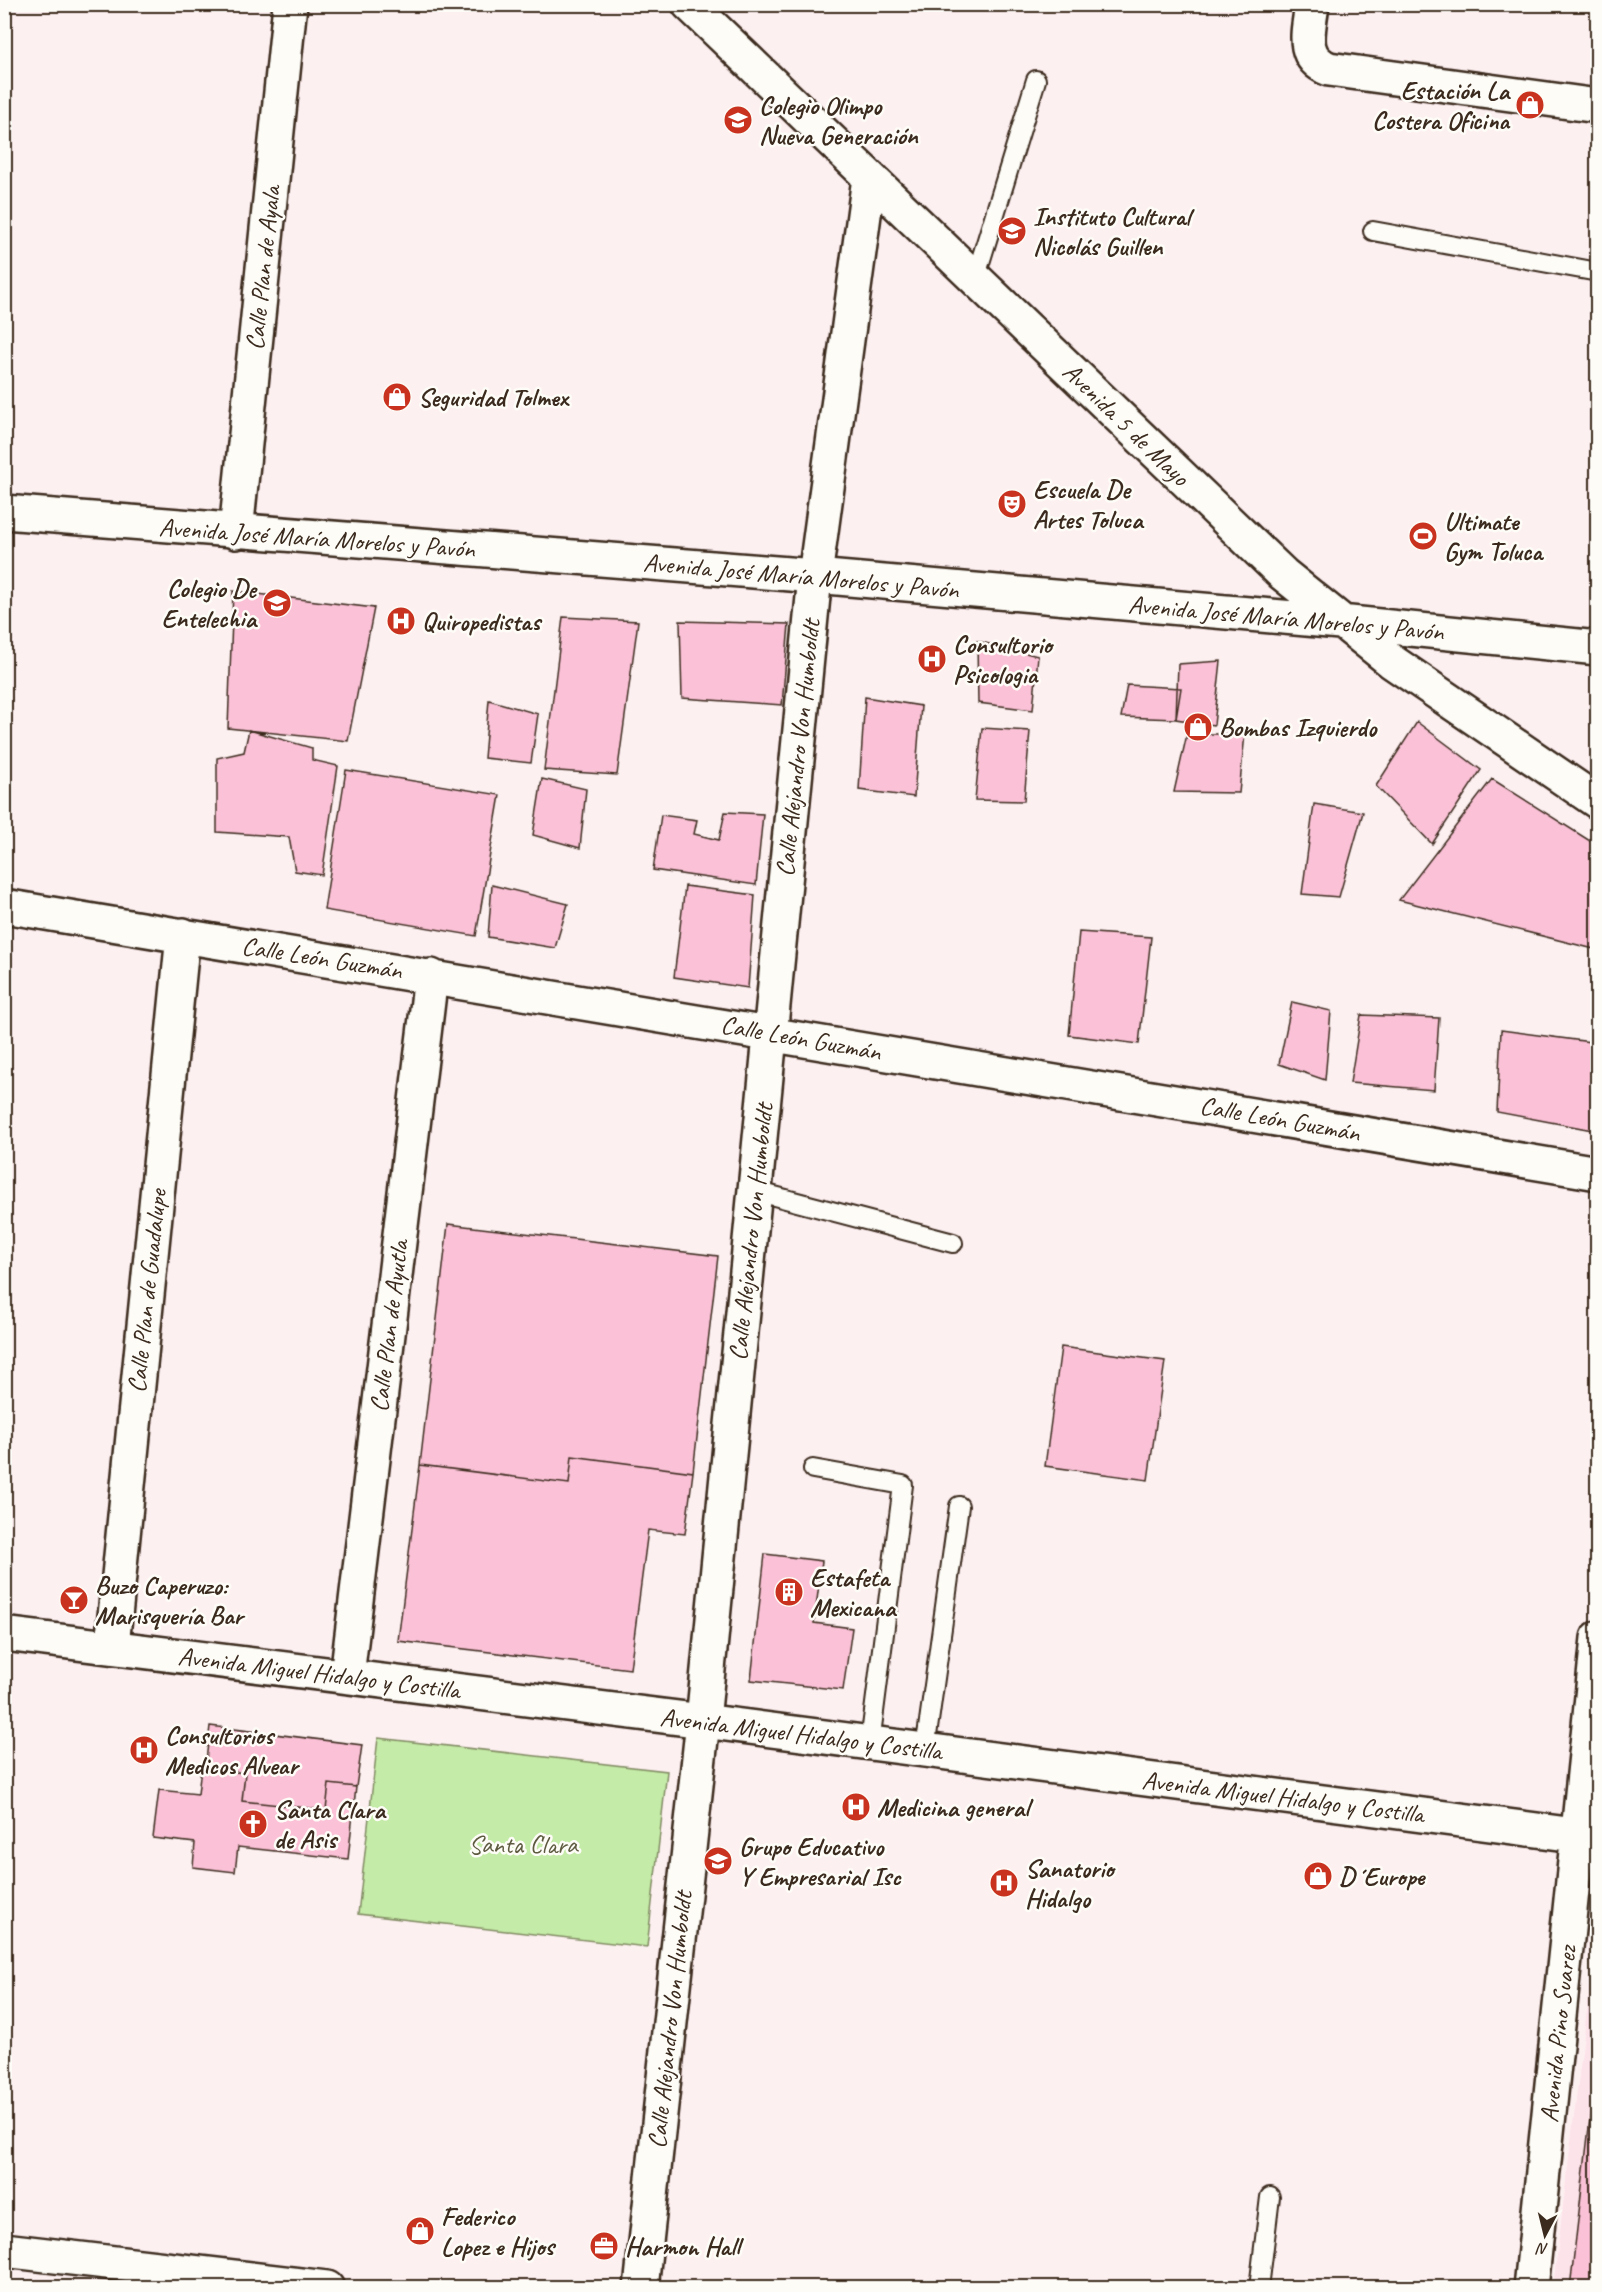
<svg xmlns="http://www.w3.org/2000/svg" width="1602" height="2292" viewBox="0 0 1602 2292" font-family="Caveat,sans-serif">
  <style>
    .built { fill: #fce2e9 }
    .green { fill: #c4eba7; stroke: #808a62; stroke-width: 1.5 }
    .building { fill: #fbc2d7; stroke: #3b2a1e; stroke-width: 1.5 }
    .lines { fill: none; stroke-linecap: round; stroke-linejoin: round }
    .service-casing { stroke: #3b2a1e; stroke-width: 22 }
    .minor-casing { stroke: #3b2a1e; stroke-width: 38 }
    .secondary-casing { stroke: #3b2a1e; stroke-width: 38 }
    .service { stroke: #fdfcf7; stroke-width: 18 }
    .minor { stroke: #fdfcf7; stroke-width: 33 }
    .secondary { stroke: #fdfcf7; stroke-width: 33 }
    .labels { text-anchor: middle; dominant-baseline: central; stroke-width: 5; stroke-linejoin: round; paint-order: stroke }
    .poi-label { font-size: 26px; font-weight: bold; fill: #3b2a1e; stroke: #fdfcf7; text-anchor: start }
    .street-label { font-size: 26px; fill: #3b2a1e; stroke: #fdfcf7 }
    .park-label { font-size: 26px; fill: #5d5a40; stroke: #fdfcf7 }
  </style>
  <rect width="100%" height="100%" fill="#fdf0f1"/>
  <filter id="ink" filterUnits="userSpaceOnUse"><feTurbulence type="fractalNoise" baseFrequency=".0167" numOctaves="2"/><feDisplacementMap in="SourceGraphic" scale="12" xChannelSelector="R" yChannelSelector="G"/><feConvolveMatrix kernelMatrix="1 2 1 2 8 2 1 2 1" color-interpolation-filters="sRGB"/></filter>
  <g filter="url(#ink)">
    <path class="built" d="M1597,1936V2287L1553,2288L1596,1937Z"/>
    <path class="green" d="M378,1738L667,1771L647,1947L358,1914Z"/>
    <path class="building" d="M233,591L374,608L348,741L228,728Z
      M563,617L638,621L617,775L544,770Z
      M680,621L789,624L782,705L682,698Z
      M977,641L1038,656L1033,710L978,703Z
      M1221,661L1214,725L1176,719L1178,664Z
      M1127,685L1181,688L1176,719L1121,717Z
      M865,697L921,706L914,797L859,790Z
      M489,700L538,714L531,763L484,758Z
      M1417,722L1481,770L1432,844L1376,786Z
      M982,728L1030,731L1024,801L975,800Z
      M249,730L312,748V760L338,766L322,875L295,871L289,837L217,832V758L244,752Z
      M1187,734H1245L1239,793L1174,792Z
      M346,770L500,795L476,936L324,910Z
      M542,779L586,789L580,848L533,835Z
      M1492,779L1598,846V950L1399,900Z
      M1314,804L1363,812L1339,897L1302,894Z
      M725,812L763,814L756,885L653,870L661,815L697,820L694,834L719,840Z
      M492,885L568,904L555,948L488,937Z
      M685,886L755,895L748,988L674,977Z
      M1079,932L1151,937L1139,1044L1069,1035Z
      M1292,1002L1331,1011L1325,1080L1279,1064Z
      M1361,1015L1439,1018L1434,1090L1350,1083Z
      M1501,1030L1598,1043V1131L1497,1112Z
      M448,1224L718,1256L693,1472L572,1456L569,1484L420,1465Z
      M1061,1347L1165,1361L1148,1480L1045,1466Z
      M572,1456L693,1472L685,1534L648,1530L630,1669L398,1641L420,1465L569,1484Z
      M765,1554L822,1561L814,1623L852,1628L843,1690L751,1680Z
      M210,1726L362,1745L356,1787L329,1784L326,1810L242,1801L245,1773L205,1769Z
      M201,1768L245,1773L242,1801L326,1810L329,1784L356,1787L348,1859L238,1847L235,1872L193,1867L195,1843L153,1838L159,1790L198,1794Z
      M1598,2051V2288H1570Z"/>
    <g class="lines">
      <g class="service-casing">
        <path id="service" d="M1373,231L1598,272
          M975,279L1036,80
          M755,1191L953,1243
          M813,1469L903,1485L870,1743
          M925,1750L959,1506
          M1259,2288L1270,2197"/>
      </g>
      <g class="minor-casing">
        <path id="minor" d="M1312,4C1309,30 1299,57 1329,69L1598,106
          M236,532L290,4
          M4,906L1598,1173
          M112,1646L183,935
          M347,1676L431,976
          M641,2288L703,1721L815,576L869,178"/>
      </g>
      <g class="secondary-casing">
        <path id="secondary" d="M689,4L1283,574L1391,661L1598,802
          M4,512L815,576L1340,622L1598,648
          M4,1634L703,1721L1598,1838
          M4,2250L327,2288
          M1531,2288L1598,1638"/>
      </g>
      <use href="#service" class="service"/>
      <use href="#minor" class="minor"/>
      <use href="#secondary" class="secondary"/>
    </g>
  </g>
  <defs>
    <g id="shop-disc" transform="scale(1.5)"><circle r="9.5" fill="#c8321e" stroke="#fdfcf7"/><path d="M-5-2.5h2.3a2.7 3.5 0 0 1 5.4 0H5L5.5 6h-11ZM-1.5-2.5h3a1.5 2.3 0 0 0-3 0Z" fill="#fff"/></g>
    <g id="school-disc" transform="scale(1.5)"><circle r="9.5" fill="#c8321e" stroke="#fdfcf7"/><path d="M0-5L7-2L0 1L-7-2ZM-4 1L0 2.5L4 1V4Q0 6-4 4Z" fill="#fff"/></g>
    <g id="theatre-disc" transform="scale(1.5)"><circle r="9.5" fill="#c8321e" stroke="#fdfcf7"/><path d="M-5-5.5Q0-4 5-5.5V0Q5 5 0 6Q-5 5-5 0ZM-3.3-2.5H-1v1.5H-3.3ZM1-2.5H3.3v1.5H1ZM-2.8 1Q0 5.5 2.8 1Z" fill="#fff"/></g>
    <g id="stadium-disc" transform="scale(1.5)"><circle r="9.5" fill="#c8321e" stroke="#fdfcf7"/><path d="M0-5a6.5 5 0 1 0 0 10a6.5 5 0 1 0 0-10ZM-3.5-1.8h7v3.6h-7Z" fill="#fff"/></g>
    <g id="hospital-disc" transform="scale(1.5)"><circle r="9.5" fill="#c8321e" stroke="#fdfcf7"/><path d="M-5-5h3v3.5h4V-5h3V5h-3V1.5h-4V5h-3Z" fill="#fff"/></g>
    <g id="building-disc" transform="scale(1.5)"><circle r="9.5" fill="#c8321e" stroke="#fdfcf7"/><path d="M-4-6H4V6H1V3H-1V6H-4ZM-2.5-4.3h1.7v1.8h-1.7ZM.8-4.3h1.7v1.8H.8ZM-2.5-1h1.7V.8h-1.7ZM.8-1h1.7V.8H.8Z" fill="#fff"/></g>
    <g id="bar-disc" transform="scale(1.5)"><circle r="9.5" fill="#c8321e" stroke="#fdfcf7"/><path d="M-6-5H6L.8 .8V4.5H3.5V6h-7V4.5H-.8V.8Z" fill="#fff"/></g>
    <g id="church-disc" transform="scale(1.5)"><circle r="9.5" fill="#c8321e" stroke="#fdfcf7"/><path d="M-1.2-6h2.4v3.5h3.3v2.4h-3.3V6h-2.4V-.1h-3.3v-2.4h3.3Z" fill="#fff"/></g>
    <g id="university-disc" transform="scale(1.5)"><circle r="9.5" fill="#c8321e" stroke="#fdfcf7"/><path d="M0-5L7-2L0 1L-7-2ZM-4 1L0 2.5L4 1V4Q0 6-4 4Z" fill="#fff"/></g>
    <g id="office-disc" transform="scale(1.5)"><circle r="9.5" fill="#c8321e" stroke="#fdfcf7"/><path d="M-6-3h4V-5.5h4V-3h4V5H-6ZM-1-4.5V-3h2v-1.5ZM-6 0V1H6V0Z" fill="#fff"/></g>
  </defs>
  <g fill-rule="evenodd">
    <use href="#shop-disc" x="1530" y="105"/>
    <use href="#school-disc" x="738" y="120"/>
    <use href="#school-disc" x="1012" y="231"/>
    <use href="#shop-disc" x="397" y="397"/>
    <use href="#theatre-disc" x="1012" y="504"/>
    <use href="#stadium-disc" x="1423" y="536"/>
    <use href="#school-disc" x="277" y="603"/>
    <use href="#hospital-disc" x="401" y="621"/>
    <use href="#hospital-disc" x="932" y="659"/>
    <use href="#shop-disc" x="1198" y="727"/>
    <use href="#building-disc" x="789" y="1592"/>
    <use href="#bar-disc" x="74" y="1600"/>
    <use href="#hospital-disc" x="144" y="1750"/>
    <use href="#hospital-disc" x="856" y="1807"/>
    <use href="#church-disc" x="253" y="1824"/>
    <use href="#university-disc" x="718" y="1861"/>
    <use href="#shop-disc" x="1318" y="1876"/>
    <use href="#hospital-disc" x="1004" y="1883"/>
    <use href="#shop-disc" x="420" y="2231"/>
    <use href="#office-disc" x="604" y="2246"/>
  </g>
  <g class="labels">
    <g class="poi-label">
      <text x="1509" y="90" text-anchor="end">Estación La<tspan x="1509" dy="30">Costera Oficina</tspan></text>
      <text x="759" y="105">Colegio Olimpo<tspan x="759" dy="30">Nueva Generación</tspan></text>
      <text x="1033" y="216">Instituto Cultural<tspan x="1033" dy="30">Nicolás Guillen</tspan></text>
      <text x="418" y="397">Seguridad Tolmex</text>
      <text x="1033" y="489">Escuela De<tspan x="1033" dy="30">Artes Toluca</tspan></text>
      <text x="1444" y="521">Ultimate<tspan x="1444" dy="30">Gym Toluca</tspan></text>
      <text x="256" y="588" text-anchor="end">Colegio De<tspan x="256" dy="30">Entelechia</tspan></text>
      <text x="422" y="621">Quiropedistas</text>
      <text x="953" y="644">Consultorio<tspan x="953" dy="30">Psicologia</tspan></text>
      <text x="1219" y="727">Bombas Izquierdo</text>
      <text x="810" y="1577">Estafeta<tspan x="810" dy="30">Mexicana</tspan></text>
      <text x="95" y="1585">Buzo Caperuzo:<tspan x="95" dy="30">Marisquería Bar</tspan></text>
      <text x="165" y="1735">Consultorios<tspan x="165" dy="30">Medicos Alvear</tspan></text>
      <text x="877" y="1807">Medicina general</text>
      <text x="274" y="1809">Santa Clara<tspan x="274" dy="30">de Asis</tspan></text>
      <text x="739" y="1846">Grupo Educativo<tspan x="739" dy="30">Y Empresarial Isc</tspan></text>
      <text x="1025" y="1868">Sanatorio<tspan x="1025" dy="30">Hidalgo</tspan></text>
      <text x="1339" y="1876">D´Europe</text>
      <text x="441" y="2216">Federico<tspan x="441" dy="30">Lopez e Hijos</tspan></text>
      <text x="625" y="2246">Harmon Hall</text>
    </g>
    <g class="street-label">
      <text transform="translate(263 268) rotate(-84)">Calle Plan de Ayala</text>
      <text transform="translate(1126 424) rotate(44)">Avenida 5 de Mayo</text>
      <text transform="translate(317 538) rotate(4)">Avenida José María Morelos y Pavón</text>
      <text transform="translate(801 576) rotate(5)">Avenida José María Morelos y Pavón</text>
      <text transform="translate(1286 618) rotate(5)">Avenida José María Morelos y Pavón</text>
      <text transform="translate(798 748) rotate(-84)">Calle Alejandro Von Humboldt</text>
      <text transform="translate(322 958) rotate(9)">Calle León Guzmán</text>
      <text transform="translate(801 1038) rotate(10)">Calle León Guzmán</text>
      <text transform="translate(1280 1119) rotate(10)">Calle León Guzmán</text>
      <text transform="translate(751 1232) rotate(-84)">Calle Alejandro Von Humboldt</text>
      <text transform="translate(147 1291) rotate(-84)">Calle Plan de Guadalupe</text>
      <text transform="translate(389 1326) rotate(-83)">Calle Plan de Ayutla</text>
      <text transform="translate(319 1673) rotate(7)">Avenida Miguel Hidalgo y Costilla</text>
      <text transform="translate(801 1734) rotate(7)">Avenida Miguel Hidalgo y Costilla</text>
      <text transform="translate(1283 1797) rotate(7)">Avenida Miguel Hidalgo y Costilla</text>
      <text transform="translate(670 2020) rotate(-84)">Calle Alejandro Von Humboldt</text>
      <text transform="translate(1558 2034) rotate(-84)">Avenida Pino Suarez</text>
    </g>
    <g class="park-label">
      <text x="523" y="1844">Santa Clara</text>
    </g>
  </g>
  <rect width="1602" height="2292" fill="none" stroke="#fdfcf7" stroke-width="24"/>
  <rect x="12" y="12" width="1578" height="2268" fill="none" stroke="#3b2a1e" stroke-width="2" filter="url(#ink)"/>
  <g transform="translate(1545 2235) rotate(187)" stroke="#fdfcf7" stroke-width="4.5" paint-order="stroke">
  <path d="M0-4.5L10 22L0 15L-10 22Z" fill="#3b2a1e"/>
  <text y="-9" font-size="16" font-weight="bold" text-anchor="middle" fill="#3b2a1e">N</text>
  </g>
</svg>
